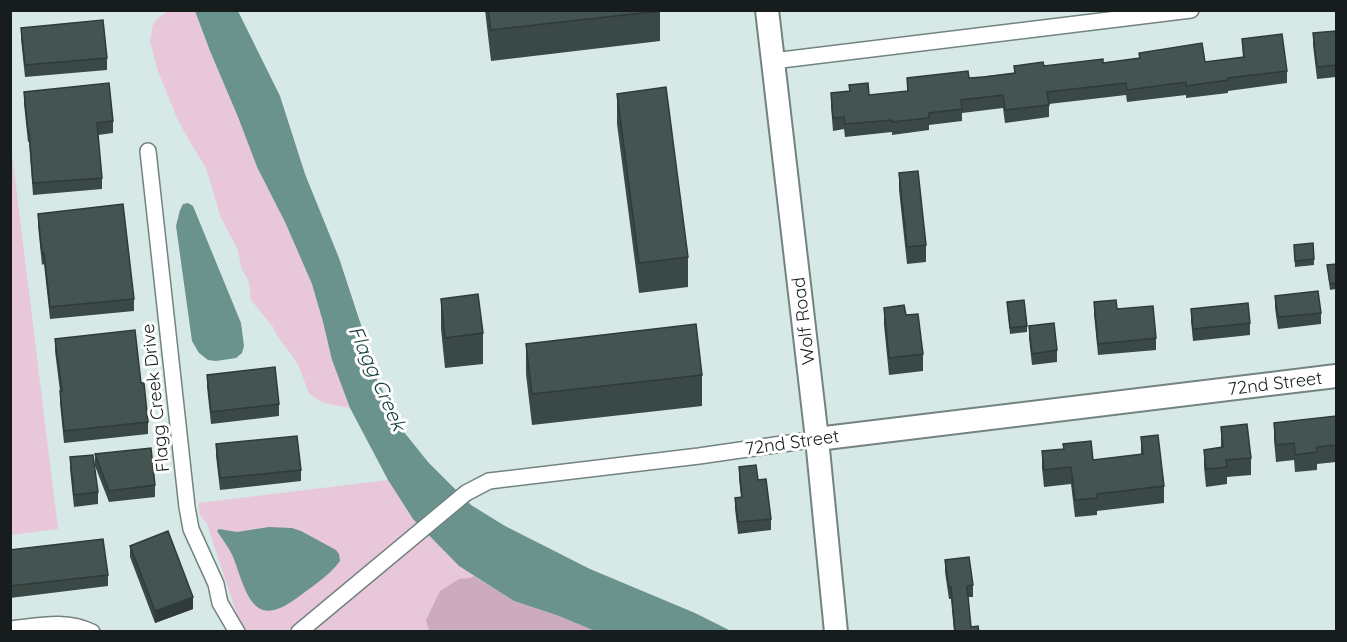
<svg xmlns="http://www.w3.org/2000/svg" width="1347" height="642" viewBox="0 0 1347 642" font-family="Quicksand,sans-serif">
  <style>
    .green { fill: #e8c7da }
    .forest { fill: #ccabbe }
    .water { fill: #6b938d }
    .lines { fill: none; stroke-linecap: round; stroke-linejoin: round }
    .street-casing { stroke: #728381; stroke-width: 18 }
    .secondary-casing { stroke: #728381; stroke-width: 26 }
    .street { stroke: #fff; stroke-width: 15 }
    .secondary { stroke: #fff; stroke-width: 22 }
    .wall { fill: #3a4846 }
    .shaded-wall { fill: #303b39 }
    .building { fill: #445451; stroke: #303b39; stroke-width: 1.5 }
    .labels { text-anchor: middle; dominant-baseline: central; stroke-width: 6; stroke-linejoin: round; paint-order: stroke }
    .street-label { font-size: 18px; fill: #161d1c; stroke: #fff }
    .water-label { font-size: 20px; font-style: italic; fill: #163e39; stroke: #fff }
  </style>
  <rect width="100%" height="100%" fill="#d7e9e6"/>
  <path class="green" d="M169,11H195L210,51L238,117L257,167L285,222L312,284L323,322L332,360L350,408L324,403L309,394L299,367L293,357L276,334L273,327L251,300L249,282L241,267L238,250L221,218L206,168L190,142L177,118L157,69L150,41L153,24L159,17Z
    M10,137L58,529L11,535H10Z
    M388,480L413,519L459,566L514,601L595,631H236V612L207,524L200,515L198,503Z"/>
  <path class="forest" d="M474,576L514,601L559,616L595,631H429L426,620L440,591L459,579L470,578Z"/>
  <path class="water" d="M195,11H238L280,96L305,174L339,258L362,328L374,373L400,427L428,462L471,505L505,526L590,569L695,613L731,631H595L559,616L514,601L459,566L413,519L388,480L350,408L332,360L323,322L312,284L285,222L257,167L238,117L210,51Z
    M188,203L193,206L241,323L244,346L242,353L236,358L216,361L208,360L199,353L192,341L176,226L180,210L183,204Z
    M269,527L292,528L301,531L336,550L339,554L340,561C330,575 314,585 301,595C255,631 248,599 234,559C230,549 223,540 217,531L219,529L237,532Z"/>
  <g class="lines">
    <g class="street-casing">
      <path id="street" d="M773,61L1191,10
        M148,151L187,507L191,529L216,584L220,603L237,632
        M10,629C39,626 65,619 92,632
        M299,632L466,493L489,481L699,456L817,439"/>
    </g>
    <g class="secondary-casing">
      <path id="secondary" d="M767,10L817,439L836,632
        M817,439L1336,376"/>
    </g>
    <use href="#street" class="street"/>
    <use href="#secondary" class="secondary"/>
  </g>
  <path class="wall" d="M485,10H660V41L491,61Z
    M21,28L107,58V70L25,77L21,39Z
    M1336,31V77L1317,79L1313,45V33Z
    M1242,39L1287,71V83L1228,91V93L1186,98V95L1127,102L1126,95L1049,104V117L1005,123L1003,108L962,113V121L929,125V130L892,135V132L845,137L844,129L833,131L831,106V93L849,91V85L869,95L907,92V78H969L1014,73V66H1044L1103,63L1139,58V53L1205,62L1243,58Z
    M24,92L113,121V133L98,135L102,178V189L33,195L29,142H28L24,104Z
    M617,94L688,257V287L639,293L617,124Z
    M899,173L926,245V262L907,264L899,190Z
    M38,214L134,299V311L50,319L44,264L42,265L38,226Z
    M1294,245L1314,259V265L1295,267Z
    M1336,264V289L1330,290L1327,265Z
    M1275,296L1321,313V324L1278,329L1275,308Z
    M441,299L483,333V364L445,368L441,329Z
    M1007,302L1027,326V332L1010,334Z
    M1094,302L1117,309L1156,338V350L1098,355L1094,314Z
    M884,308L906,315L923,354V371L889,375L884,325Z
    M1191,309L1250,323V335L1193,341L1191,321Z
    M1029,326L1057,350V362L1032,365L1029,338Z
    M55,339L141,383L148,422V434L64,443L60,403V391L55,351Z
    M526,344L702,375V406L532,425L526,374Z
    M207,375L279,404V416L211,424L207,387Z
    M1336,416V462L1317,464V470L1295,472L1294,460L1276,462L1274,440V423Z
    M1221,427L1251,458V475L1227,477V484L1206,487L1204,467V450L1221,448Z
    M1141,437L1164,486V503L1097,511V515L1075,517L1071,484L1044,487L1042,468V451L1063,449V444L1093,460L1141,454Z
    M216,444L301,470V481L220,490L216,456Z
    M95,454L155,485V497L109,502L95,466Z
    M70,457L98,492V504L74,507L70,469Z
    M739,467L758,480L771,519V530L738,534L735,509V498L741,497L739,479Z
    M130,546L193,609L155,623L130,557Z
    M10,550L108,575V586L10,598Z
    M945,560L973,585V597H968L971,627L979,632H954L951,599H949L945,572Z"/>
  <path class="shaded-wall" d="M193,597V609L155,623V611Z"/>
  <path class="building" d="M488,10H660V11L491,30Z
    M103,20L107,58L25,65L21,28Z
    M1336,31V65L1317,67L1313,33Z
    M1282,34L1287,71L1228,78V80L1186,86V82L1127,90L1126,83L1047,92L1049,105L1005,110L1003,95L961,100L962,109L929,113V118L892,122V120L845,124L844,117L833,118L831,93L850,91L849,85L868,83L869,95L908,91L907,78L968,71L969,78L984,77L1015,73L1014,66L1043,62L1044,66L1103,59V63L1140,58L1139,53L1202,43L1205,62L1244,57L1242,39Z
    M109,83L113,121L97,123L102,178L33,183L29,130L28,131L24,92Z
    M666,87L688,257L639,263L617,94Z
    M918,171L926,245L907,247L899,173Z
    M123,204L134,299L50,307L44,253H42L38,214Z
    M1313,243L1314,259L1295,261L1294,245Z
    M1336,264V283L1330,284L1327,265Z
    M1318,291L1321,313L1278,317L1275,296Z
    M478,294L483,333L445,338L441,299Z
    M1024,300L1027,326L1010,328L1007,302Z
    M1116,300L1117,309L1153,306L1156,338L1098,344L1094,302Z
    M1248,303L1250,323L1193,329L1191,309Z
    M904,305L906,315L918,314L923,354L889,358L884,308Z
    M1054,323L1057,350L1032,354L1029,326Z
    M696,324L702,375L532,394L526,344Z
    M135,330L141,383H144L148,422L64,431L60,391H62L55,339Z
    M275,367L279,404L211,412L207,375Z
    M1336,416V445L1317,447V452L1295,455L1294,443L1276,445L1274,423Z
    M1247,424L1251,458L1226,460L1227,467L1206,469L1204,450L1223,447L1221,427Z
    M1158,435L1164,486L1097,494V498L1075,500L1071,467L1044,470L1042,451L1064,449L1063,444L1091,441L1093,460L1143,454L1141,437Z
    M297,436L301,470L220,478L216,444Z
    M151,448L155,485L109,491L95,454Z
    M93,455L98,492L74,495L70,457Z
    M756,465L758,480L766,479L771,519L738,522L735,498L742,497L739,467Z
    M168,531L193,597L155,611L130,546Z
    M103,539L108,575L10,586V550Z
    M969,557L973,585L967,586L971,627L978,626L979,632H955L951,587L949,588L945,560Z"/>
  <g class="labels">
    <g class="street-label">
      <text transform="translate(803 321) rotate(-97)">Wolf Road</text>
      <text transform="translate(1275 383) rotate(-7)">72nd Street</text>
      <text transform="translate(155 398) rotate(-96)">Flagg Creek Drive</text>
      <text transform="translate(792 442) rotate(-8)">72nd Street</text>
    </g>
    <g class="water-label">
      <text transform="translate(378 378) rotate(66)">Flagg Creek</text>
    </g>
  </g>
  <rect width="1347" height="642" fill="none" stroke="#161d1c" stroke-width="24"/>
</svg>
